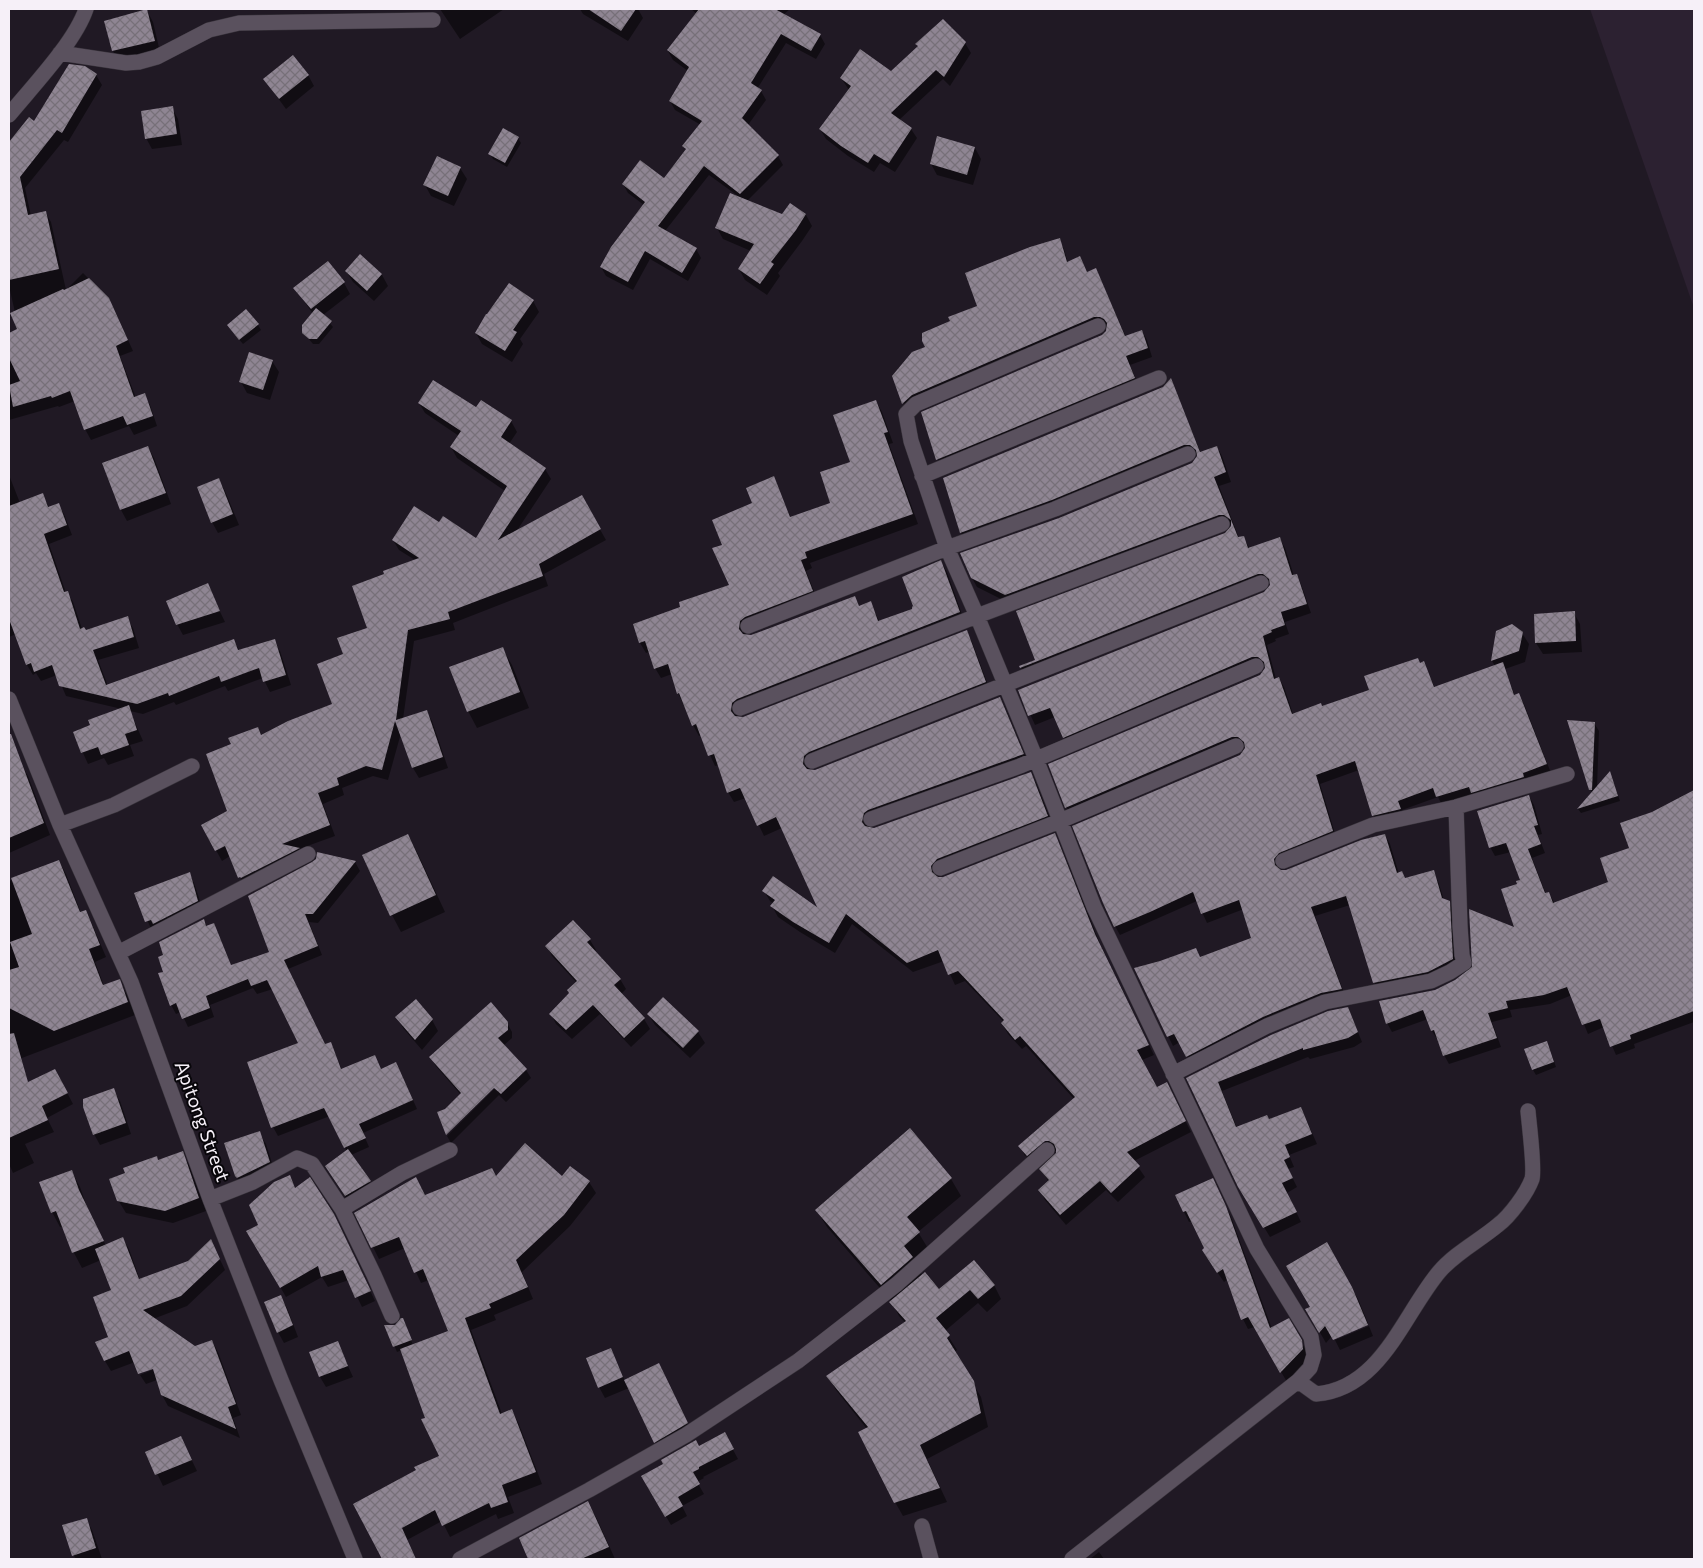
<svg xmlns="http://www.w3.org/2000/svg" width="1703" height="1568" viewBox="0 0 1703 1568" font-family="Commissioner,sans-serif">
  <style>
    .built { fill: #2c2131 }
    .shadow { fill: #0007 }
    .building { fill: url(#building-cross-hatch) }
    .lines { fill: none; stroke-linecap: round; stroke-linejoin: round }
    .minor-casing { stroke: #39343c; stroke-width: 16 }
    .minor { stroke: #5a515e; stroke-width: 15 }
    .labels { text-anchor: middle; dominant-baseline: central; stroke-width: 4; stroke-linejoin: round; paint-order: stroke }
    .street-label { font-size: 19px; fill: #f6f0f8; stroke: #08060a }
  </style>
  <defs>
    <pattern id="building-cross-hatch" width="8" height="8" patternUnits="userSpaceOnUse" patternTransform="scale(1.25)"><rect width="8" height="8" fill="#8f8593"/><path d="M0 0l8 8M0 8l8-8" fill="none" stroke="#777079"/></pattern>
  </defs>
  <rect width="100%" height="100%" fill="#201924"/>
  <path class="built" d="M1590,9H1694V308Z"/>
  <path class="shadow" d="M440,9H504L460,39Z
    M580,9H638L643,18L628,41L583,14Z
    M691,9H790L783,15L820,35L825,44L816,59L786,43L757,89L761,91L766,100L748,125L778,156L783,165L747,201L782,215L790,205L806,215L812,226L802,241L778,273L780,276L767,295L745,280L739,269L751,251L723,239L717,228L738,196L709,175L665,231L696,249L701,258L688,281L650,259L633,290L606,276L601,267L644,205L628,193L623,184L664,180L686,151L684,146L701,125L675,110L670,101L688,71L673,60L668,51L697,14Z
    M147,11L153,22L160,52L120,62L113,51L106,22Z
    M965,43L971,53L950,86L943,79L899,120L911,129L917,138L895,172L880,163L874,172L848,156L826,139L820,129L849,90L841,78L891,73Z
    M96,75L102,85L68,142L64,140L25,188L31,216L45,212L51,222L66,290L83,273L108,298L114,309L133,351L120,356L136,398L144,395L150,405L157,426L134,435L129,426L91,440L85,429L75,401L59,407L58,406L9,420V335L19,330L9,286V144L29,119L34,123Z
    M308,75L314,86L286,109L264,79Z
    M172,108L178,119L182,145L152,149L146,138Z
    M518,138L521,143L507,167L493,159L490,154Z
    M938,138L975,148L981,159L973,185L937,175L931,164Z
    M460,168L467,179L454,206L431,196L425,185Z
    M1059,239L1064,249L1068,263L1080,258L1088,273L1096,270L1126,337L1142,331L1147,340L1152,357L1130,365L1139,387L943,468L938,459L923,413L1102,336L1109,328L1106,326H1100L908,412L893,376L927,348L951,322L978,307Z
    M360,256L382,275L388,286L374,301L353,282L346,271Z
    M344,283L350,294L323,315L333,327L319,344H313L303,332L313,314L295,288Z
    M533,301L539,312L520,339L523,344L512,362L482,344L476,333Z
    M258,325L261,330L243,344L231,330Z
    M272,361L279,372L270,400L247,393L241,382Z
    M1170,380L1201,453L1217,447L1222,456L1231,482L1219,486L1239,538L1243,537L1250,549L1280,539L1285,548L1294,576L1296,575L1301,584L1311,613L1285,622L1289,634L1275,639L1276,641L1267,645L1276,679L1279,678L1284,687L1293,714L1322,708L1370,691L1424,663L1435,688L1495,666L1492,661L1497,631L1522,633L1529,644L1525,662L1505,669L1515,696L1519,695L1524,704L1551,773L1442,805L1438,797L1402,810L1405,818L1378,824L1373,815L1359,770L1320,784L1337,840L1284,861L1278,870L1286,871L1385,835L1390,844L1399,874L1406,879L1433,872L1438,881L1444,900L1449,902L1454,911L1458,968L1379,991L1374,982L1350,905L1315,916L1346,998L1193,1065L1180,1042L1173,1046L1135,969L1200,958L1253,939L1244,909L1207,923L1197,901L1120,935L1115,926L1247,748L1244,745L1238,746L1072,817L1067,808L1050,765L1260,676L1267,668L1264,665L1258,666L1069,746L1055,717L1035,725L1019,690L1269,590L1271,584L1269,582L1263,583L1026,677L1020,666L1036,661L1226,534L1232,525L1224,524L1011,604L977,587L972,578L1059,519L1192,464L1198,455L1190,454L967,542L961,533L944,478L1163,388Z
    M876,401L882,412L893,443L889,444L918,524L810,563L812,568L806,571L818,601L746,631L745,635L752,636L854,597L860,607L870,603L880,622L914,610L941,562L947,572L965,623L742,709L736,717L744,718L966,632L972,642L991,693L814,763L808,770L816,771L1000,698L1005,708L1029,765L874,820L867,828L874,829L1030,773L1036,783L1053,826L942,870L936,877L944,878L1054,835L1060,845L1101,946L1154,1055L1142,1060L1157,1089L1172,1094L1191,1132L1134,1161L1145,1177L1118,1202L1106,1190L1066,1225L1045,1200L1040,1190L1049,1182L1041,1170L1057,1154V1151H1051L1033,1165L1026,1157L1050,1138L1049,1136L1025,1156L1020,1146L1074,1099L1026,1046L1022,1049L1008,1034L1002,1023L1004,1022L965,981L955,985L944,961L913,972L852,924L835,953L800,932L778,917L772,906L774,904L770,901L764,891L820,911L782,828L764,836L746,798L734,802L728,792L719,765L715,766L701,735L699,736L693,725L678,693L672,674L661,678L655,668L649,652L646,653L640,643L634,625L682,608L731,586L724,545L773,478L791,518L832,504L851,463Z
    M419,403L476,409L511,421L517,432L509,444L545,469L551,479L516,532L581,496L606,540L544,574L548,586L453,623L455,630L414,641L403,719L426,711L432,721L448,768L419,778L413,768L401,733L388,780L373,776L342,788L344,795L323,804L335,836L299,849L305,859L245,887L230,856L222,861L202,825L228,811L232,745L258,728L262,736L333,704L345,655L368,628L386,575L415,560L399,550L393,540L439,524L476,539L505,491L457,458L451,447L459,436L425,413Z
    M148,447L154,458L171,504L127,521L121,510L104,464Z
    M9,475L20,503L42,495L49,507L58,504L64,514L72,535L49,544L66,593L67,592L73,602L82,629L86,632L127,618L133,628L139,648L98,660L108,686L233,640L240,651L274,641L280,651L291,685L270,692L263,678L228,691L225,686L176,705L174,702L143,714L130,711L143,741L130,745L134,756L108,765L104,758L88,764L74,733L92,726L122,709L66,696L57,675L41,681L36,673L33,675L27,665L16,634L9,637V584L23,579L9,523Z
    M219,480L225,491L239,525L218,533L212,522Z
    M207,585L225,622L183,635L177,624Z
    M1574,613L1580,624L1582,652L1543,654L1536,643Z
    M502,648L512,665L529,708L477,728L468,711Z
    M1594,723L1599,731L1597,788L1610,773L1620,801L1581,813L1578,809L1592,793L1591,790Z
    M21,764L28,776L50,835L9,853V769Z
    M1694,792V1022L1634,1044L1635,1048L1616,1055L1604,1027L1588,1034L1572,995L1550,1004L1510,1010L1512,1017L1492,1022L1501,1047L1449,1064L1444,1055L1439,1039H1437L1432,1031L1428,1019L1392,1032L1387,1023L1435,991L1456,981L1474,968L1516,929L1518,884L1522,880L1511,852L1495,856L1490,847L1529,796L1534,805L1542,834L1538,835L1545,853L1532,858L1546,894L1549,893L1555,904L1609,882L1653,813Z
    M408,835L417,852L445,912L401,932L392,915L364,855Z
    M318,853L355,862L360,871L318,923L309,922L322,955L288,969L325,1045L330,1043L342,1070H381L401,1073L417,1109L363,1133L369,1147L351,1155L376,1192L352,1207L333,1178L347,1152L330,1116L278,1136L273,1127L300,1044L273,989L257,994L253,988L210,1005L214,1017L188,1027L181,1012L176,1014L171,1005L165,972V955L203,920L207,927L213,924L231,966L270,953L317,859Z
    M59,861L66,874L81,913L85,911L92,924L106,957L95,962L104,986L119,981L126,993L135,1015L14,1061L9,1056V881Z
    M189,874L194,883L203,910L152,931L136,894Z
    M590,940L596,950L594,951L620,979L626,989L621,994L644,1019L650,1029L631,1047L600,1014L572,1039L556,1024L551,1014L570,993L577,983L552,956L547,946Z
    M663,999L698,1032L705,1043L690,1058L655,1025L648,1014Z
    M1348,1008L1362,1042L1354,1047L1310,1059L1308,1057L1222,1091L1237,1128L1269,1120L1301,1108L1317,1144L1289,1155L1294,1167L1288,1169L1297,1187L1287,1193L1301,1222L1270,1237L1239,1186L1188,1079Z
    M397,1017L432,1020L438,1031L422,1050L403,1028Z
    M507,1023L512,1032V1038L503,1046L526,1070L531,1078L506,1102L499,1095L451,1143L447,1136L499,1084L446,1110L461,1095L435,1065L431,1057Z
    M1549,1047L1556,1067L1536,1075L1533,1070Z
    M61,1081L73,1104L47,1118L54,1132L25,1144L34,1163L13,1173L9,1164V1102Z
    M113,1090L120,1101L131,1134L100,1145L94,1134Z
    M910,1130L951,1179L961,1196L918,1232L929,1250L915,1262L922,1275L939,1291L994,1285L1001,1299L987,1312L978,1303L945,1331L957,1350L954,1352L981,1397L988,1427L927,1459L947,1502L903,1516L895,1502L867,1429L836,1390L828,1376L906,1323L899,1316L892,1302L827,1227L817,1211Z
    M259,1133L266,1144L275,1173L243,1187L236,1176Z
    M182,1153L189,1165L206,1211L173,1223L126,1213L118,1200L158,1161Z
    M72,1172L80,1187L87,1207L106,1246L123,1239L129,1249L140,1280L189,1262L211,1241L225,1270L187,1306L153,1319L195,1347L212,1341L218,1352L241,1415L233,1418L240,1438L168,1406L162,1395L157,1380L146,1384L140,1375L159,1367L135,1362L111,1371L105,1361L109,1337L113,1291L101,1260L82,1268L74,1253L63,1226L60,1227L52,1212Z
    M289,1177L296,1189L339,1225L375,1301L362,1307L349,1280L328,1287L322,1277L286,1297L248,1231L259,1226Z
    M416,1178L426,1196L496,1178H562L589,1182L596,1193L570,1226L522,1272L533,1299L494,1315L496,1320L471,1330L502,1414L512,1411L518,1422L542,1484L508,1497L514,1513L498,1519L496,1514L450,1537L442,1521L407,1540L416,1559H381L383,1558L440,1457L402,1350L397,1352L386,1326H396L403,1320L413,1345L450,1332L429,1280L421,1283L405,1248L379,1259L356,1213Z
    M1218,1190L1231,1217L1272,1329L1288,1320L1307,1352L1308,1359L1287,1382L1255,1327L1248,1329L1243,1319L1228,1279L1224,1282L1209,1260L1206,1249L1192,1221L1189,1222L1176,1196Z
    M1326,1244L1358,1299L1368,1323L1333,1338L1332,1336L1326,1343L1307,1310L1312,1307Z
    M281,1297L287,1308L298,1337L284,1343L278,1332Z
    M1369,1326L1373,1336L1340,1350L1335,1340Z
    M337,1342L353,1377L326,1387L320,1377Z
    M611,1350L625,1381L659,1365L693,1434L661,1453L629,1388L605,1398L599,1387Z
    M724,1433L738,1459L703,1477L704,1478L697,1482L704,1494L682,1506L687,1516L671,1525L643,1477Z
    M181,1438L197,1471L163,1486L147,1452Z
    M588,1503L597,1519L615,1559H529L520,1539Z
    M86,1519L92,1530L102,1559H76L74,1556L64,1526Z
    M1099,1552L1104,1559H1090Z"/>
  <path class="building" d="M147,9L155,41L112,51L104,21Z
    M588,9H636L621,31Z
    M699,9H775L821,34L811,51L781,34L751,83L762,90L742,118L779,155L740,194L704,166L658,226L697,248L682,273L645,251L628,282L600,267L611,247L645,202L622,184L640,160L664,178L686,149L682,146L702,121L669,101L689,67L667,50Z
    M943,19L966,42L944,77L936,70L891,113L912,128L889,163L874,154L868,163L841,146L819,129L851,86L840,78L860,49L891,71L918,46L915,44Z
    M293,55L309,75L279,99L263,79Z
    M69,64L85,66L97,74L62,133L57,130L20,177L28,215L46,211L59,269L9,280V142L29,117L34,121Z
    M173,106L177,134L145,139L141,111Z
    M503,128L519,137L505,163L488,154Z
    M937,136L975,147L967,175L930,164Z
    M437,156L461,167L448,196L423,185Z
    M730,193L782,214L790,203L806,214L796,230L771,262L774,264L760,284L738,269L754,244L715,228Z
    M1060,238L1067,262L1080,256L1087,272L1096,268L1125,336L1142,330L1148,348L1126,356L1135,378L936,460L921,412L1102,335L1106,331L1107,323L1104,319L1100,317H1094L912,395L902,404L892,376L912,352L925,347L922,341V333L950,321L948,317L977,306L965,273L1030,247Z
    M360,254L382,274L367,291L345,271Z
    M328,261L345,282L311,309L293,288Z
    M89,278L109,298L128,340L116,346L134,397L145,393L153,416L127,425L123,416L84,430L70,391L52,398L51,396L13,407L9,385L20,381L9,358V333L17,329L10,313L63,289L64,290Z
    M509,283L534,300L513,330L517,332L505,351L475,333L486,314H487Z
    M316,308L332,321L317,339H309L302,333V325Z
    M246,309L259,324L239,340L227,325Z
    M249,352L273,360L263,390L239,382Z
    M1171,378L1200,452L1217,446L1226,472L1214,477L1238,537L1244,536L1248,548L1280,537L1292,575L1297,574L1307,604L1281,612L1285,625L1271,630L1272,632L1263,636L1274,679L1279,677L1292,714L1321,703L1322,706L1369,690L1364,676L1418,658L1420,663L1424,661L1434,687L1503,662L1514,695L1519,693L1547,764L1523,773L1524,777L1471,793L1469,787L1436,797L1433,788L1398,801L1401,809L1372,816L1355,761L1316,775L1333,831L1279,853L1274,859L1275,865L1281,870H1286L1361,840L1385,834L1397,873L1402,871L1405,878L1434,870L1442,898L1450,901L1453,959L1428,972L1373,983L1346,896L1311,907L1342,989L1321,993L1263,1017L1186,1057L1174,1034L1167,1037L1134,968L1160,961L1196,948L1200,957L1251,938L1239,900L1201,914L1193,892L1150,912L1114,927L1103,903L1072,826L1240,755L1245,748L1244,742L1238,737H1232L1065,808L1048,764L1260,675L1265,668L1264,662L1258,657H1252L1063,738L1050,708L1028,716L1018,690L1264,592L1270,585L1269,579L1263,574H1258L1020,668L1019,666L1035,660L1016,611L1225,533L1231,526V520L1224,515H1219L1005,595L971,578L960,553L1059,518L1192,463L1197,456L1196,450L1190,445H1184L1052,500L960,533L943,478L1163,387Z
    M433,380L476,407L481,400L512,420L501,437L546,468L498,540L582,495L601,529L539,564L543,576L448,612L450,619L408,630L396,720L427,710L443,757L412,768L395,721L382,770L366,766L337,778L339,785L318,793L330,825L282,844L300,848L241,878L240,877L238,878L225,846L215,851L201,825L227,811L206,754L231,744L228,738L258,727L261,735L288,721L332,704L317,664L343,654L337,638L367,628L352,586L384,574L383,571L419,558L392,540L414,506L439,522L443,516L476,538L507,486L450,447L461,431L418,403Z
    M876,400L888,432L884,433L913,514L805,552L807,558L801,560L813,591L745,617L740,621L739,629L743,634L751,635L855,596L859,606L871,601L878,621L912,609V607L913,606L902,577L941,560L960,612L737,699L732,703L731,711L735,716L743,717L967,630L986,682L809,752L804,756L803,764L807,769L815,770L1000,697L1024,754L868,810L864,813L862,822L865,826L874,828L1031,772L1048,816L937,859L931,866L932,872L938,877H943L1055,833L1095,934L1149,1045L1137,1050L1157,1087L1167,1082L1186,1121L1127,1152L1140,1166L1111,1193L1100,1181L1060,1215L1038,1190L1049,1180L1039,1169L1056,1153V1149L1054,1144L1049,1141H1045L1027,1156L1018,1146L1075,1097L1020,1036L1015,1040L1001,1023L1004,1020L958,971L948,975L938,950L907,963L846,914L829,943L793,922L770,906L775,900L762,891L773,876L817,907L776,817L757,826L740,788L727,793L714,754L708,756L696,724L692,726L679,693L677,694L668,664L654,669L645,641L639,643L633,624L680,607L679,602L729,585L712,548L722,545L712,520L752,503L746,488L774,476L790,517L830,503L820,472L850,462L833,415Z
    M148,446L166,493L120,510L102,463Z
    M219,478L233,514L211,523L197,487Z
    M43,493L48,507L59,503L67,525L44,534L64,592L68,591L80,629L84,627L86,630L128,616L134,637L93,650L106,685L234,639L238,650L275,639L286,675L263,682L259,668L221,682L219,676L169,696L168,693L137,704L59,686L52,665L34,672L31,663L26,665L9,619V506Z
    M208,583L220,611L176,625L166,601Z
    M1575,611L1576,641L1535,643L1534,614Z
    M1512,624L1523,632L1519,651L1491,661L1496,631Z
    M503,647L520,692L467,712L449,667Z
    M129,705L137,730L125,734L129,745L101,755L98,747L81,753L73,732L90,725L88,720Z
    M1567,720L1595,722L1592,790H1589Z
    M9,734H11L44,823L9,838Z
    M1610,771L1618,796L1577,809Z
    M1694,790V1011L1630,1035L1631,1039L1610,1047L1600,1019L1582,1025L1567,987L1544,995L1506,1001L1508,1008L1488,1013L1497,1038L1443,1056L1434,1030L1431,1031L1423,1010L1386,1024L1379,1001L1435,990L1455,980L1472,967L1469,909L1514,927L1501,889L1517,884L1516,881L1520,880L1506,843L1489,848L1477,811L1529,795L1538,825L1534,826L1541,844L1528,849L1545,893L1549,892L1553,903L1608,882L1600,858L1629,848L1620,823L1652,812Z
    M408,834L436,895L390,916L362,855Z
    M317,852L356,861L313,914H305L318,946L284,960L325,1044L331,1042L341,1069L375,1055L381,1069L396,1062L413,1100L359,1124L366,1138L344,1148L324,1108L271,1128L247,1062L298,1043L267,980L251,986L248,979L206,996L210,1008L182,1019L176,1003L170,1006L158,973L163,972L158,957L163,955L159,942L204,919L206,926L214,923L231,965L269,952L248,896L312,862L316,859Z
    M59,860L80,912L86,910L100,945L89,949L102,983L103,985L120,979L128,1002L54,1031L9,1008V970L19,967L10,942L32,934L11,878Z
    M190,872L198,901L153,924L151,920L145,922L134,893Z
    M573,920L591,939L587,942L621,979L614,985L645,1018L624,1038L593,1005L566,1030L549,1014L569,993L567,990L577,981L545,946Z
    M663,997L699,1031L683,1048L647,1014Z
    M416,999L433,1019L415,1040L395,1017Z
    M491,1002L508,1022V1030L498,1038L527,1069L501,1094L494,1088L446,1135L437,1112L445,1109L461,1093L429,1057Z
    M1348,1007L1358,1032L1348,1038L1303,1050V1048L1218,1082L1236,1127L1267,1115L1269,1119L1301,1107L1312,1134L1285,1145L1290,1157L1284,1160L1293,1178L1282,1183L1297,1212L1263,1228L1238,1187L1186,1078L1271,1035L1328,1011Z
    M14,1033L28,1082L55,1069L68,1093L42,1106L48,1120L9,1138V1034Z
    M1547,1041L1554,1062L1532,1070L1524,1049Z
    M114,1088L126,1123L93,1135L83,1107V1099Z
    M910,1128L952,1178L907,1217L920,1232L904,1246L913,1257L881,1285L815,1210Z
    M260,1131L270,1162L237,1178L235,1176L224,1143Z
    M525,1143L562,1176L570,1166L590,1181L564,1215L516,1260L528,1287L489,1304L491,1308L465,1318L500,1414L512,1409L536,1472L502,1485L508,1502L491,1508L489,1503L442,1526L435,1510L402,1528L416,1559H382L353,1504L416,1470L414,1467L439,1456L421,1419L425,1418L400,1349L448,1331L423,1269L414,1273L399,1237L371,1248L354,1213L416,1177L425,1195L492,1168L496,1176Z
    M348,1149L371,1181L345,1196L325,1166Z
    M183,1151L199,1198L165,1211L117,1201L109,1179L125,1173L123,1168L157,1156L158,1160Z
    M72,1170L79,1190L104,1241L72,1253L56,1211L51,1213L39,1182Z
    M290,1175L295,1188L310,1177L334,1214L371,1291L355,1298L343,1270L321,1277L318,1266L280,1288L246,1231L258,1225L249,1205L274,1182Z
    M1213,1178L1226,1206L1270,1328L1289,1318L1302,1340L1303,1349L1280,1373L1248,1317L1241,1320L1223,1269L1217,1273L1202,1250L1204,1248L1186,1211L1183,1212L1175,1195Z
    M123,1237L139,1279L188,1261L211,1239L220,1259L181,1296L143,1310L195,1346L212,1340L236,1404L228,1407L236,1429L161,1395L153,1369L138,1374L129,1351L104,1361L95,1342L108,1337L93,1297L111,1290L95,1249Z
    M1327,1242L1352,1287L1368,1325L1333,1340L1325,1326L1319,1333L1305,1309L1310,1307L1286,1266Z
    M974,1260L995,1285L978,1299L970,1290L936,1318L950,1335L947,1338L974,1381L981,1413L920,1445L940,1488L894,1503L858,1432L868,1427L826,1376L906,1321L889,1302L925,1272L939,1289Z
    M281,1295L293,1325L277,1333L264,1302Z
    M401,1318H403L412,1340L393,1347L384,1325H395Z
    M338,1341L348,1366L319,1377L309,1352Z
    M611,1348L623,1377L598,1388L586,1358Z
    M659,1363L688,1423L654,1443L624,1380Z
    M725,1432L734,1449L699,1467V1469L693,1472L700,1484L678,1497L683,1506L665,1517L641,1476L663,1464L661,1460L696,1440L699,1446Z
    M181,1436L192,1460L155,1475L145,1452Z
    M588,1501L609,1547L581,1559H528L519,1538Z
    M87,1518L96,1548L72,1556L62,1525Z"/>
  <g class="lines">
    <g class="minor-casing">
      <path id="minor" d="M60,53L126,63L139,62L157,57L209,30L239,23L433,20
        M9,115C32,87 75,42 86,9
        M922,476L1159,378
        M748,626L947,548L1055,509L1188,454
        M9,699L60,825L131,982L210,1199L281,1380L355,1559
        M740,708L977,616L1222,524
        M812,761L1261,583
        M871,819L1020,766L1256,666
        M60,825L114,805L192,766
        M1283,861L1373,825L1456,807L1567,774
        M940,868L1060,821L1236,746
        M118,953L308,854
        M1173,1074L1267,1026L1325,1002L1431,981L1450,972L1464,963L1462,955L1460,926L1456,807
        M210,1199L253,1182L297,1158L312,1164L342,1209L402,1173L450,1150
        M342,1209L374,1275L392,1316
        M1298,1381L1316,1394C1381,1389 1403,1315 1439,1272C1455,1253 1479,1241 1498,1225C1510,1216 1527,1193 1532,1179C1535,1169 1529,1124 1528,1111
        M922,1526L931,1559
        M460,1559L589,1490L686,1435L798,1361L897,1284L1047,1150
        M1072,1559L1298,1381L1310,1368L1314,1355L1311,1337L1257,1249L1094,907L1036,759L977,616L947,548L911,441L906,414L916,404L1098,326"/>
    </g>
    <use href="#minor" class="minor"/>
  </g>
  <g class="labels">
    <g class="street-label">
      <text transform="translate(203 1121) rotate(70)">Apitong Street</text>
    </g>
  </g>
  <rect width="1703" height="1568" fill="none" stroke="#f6f0f8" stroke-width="20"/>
</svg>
